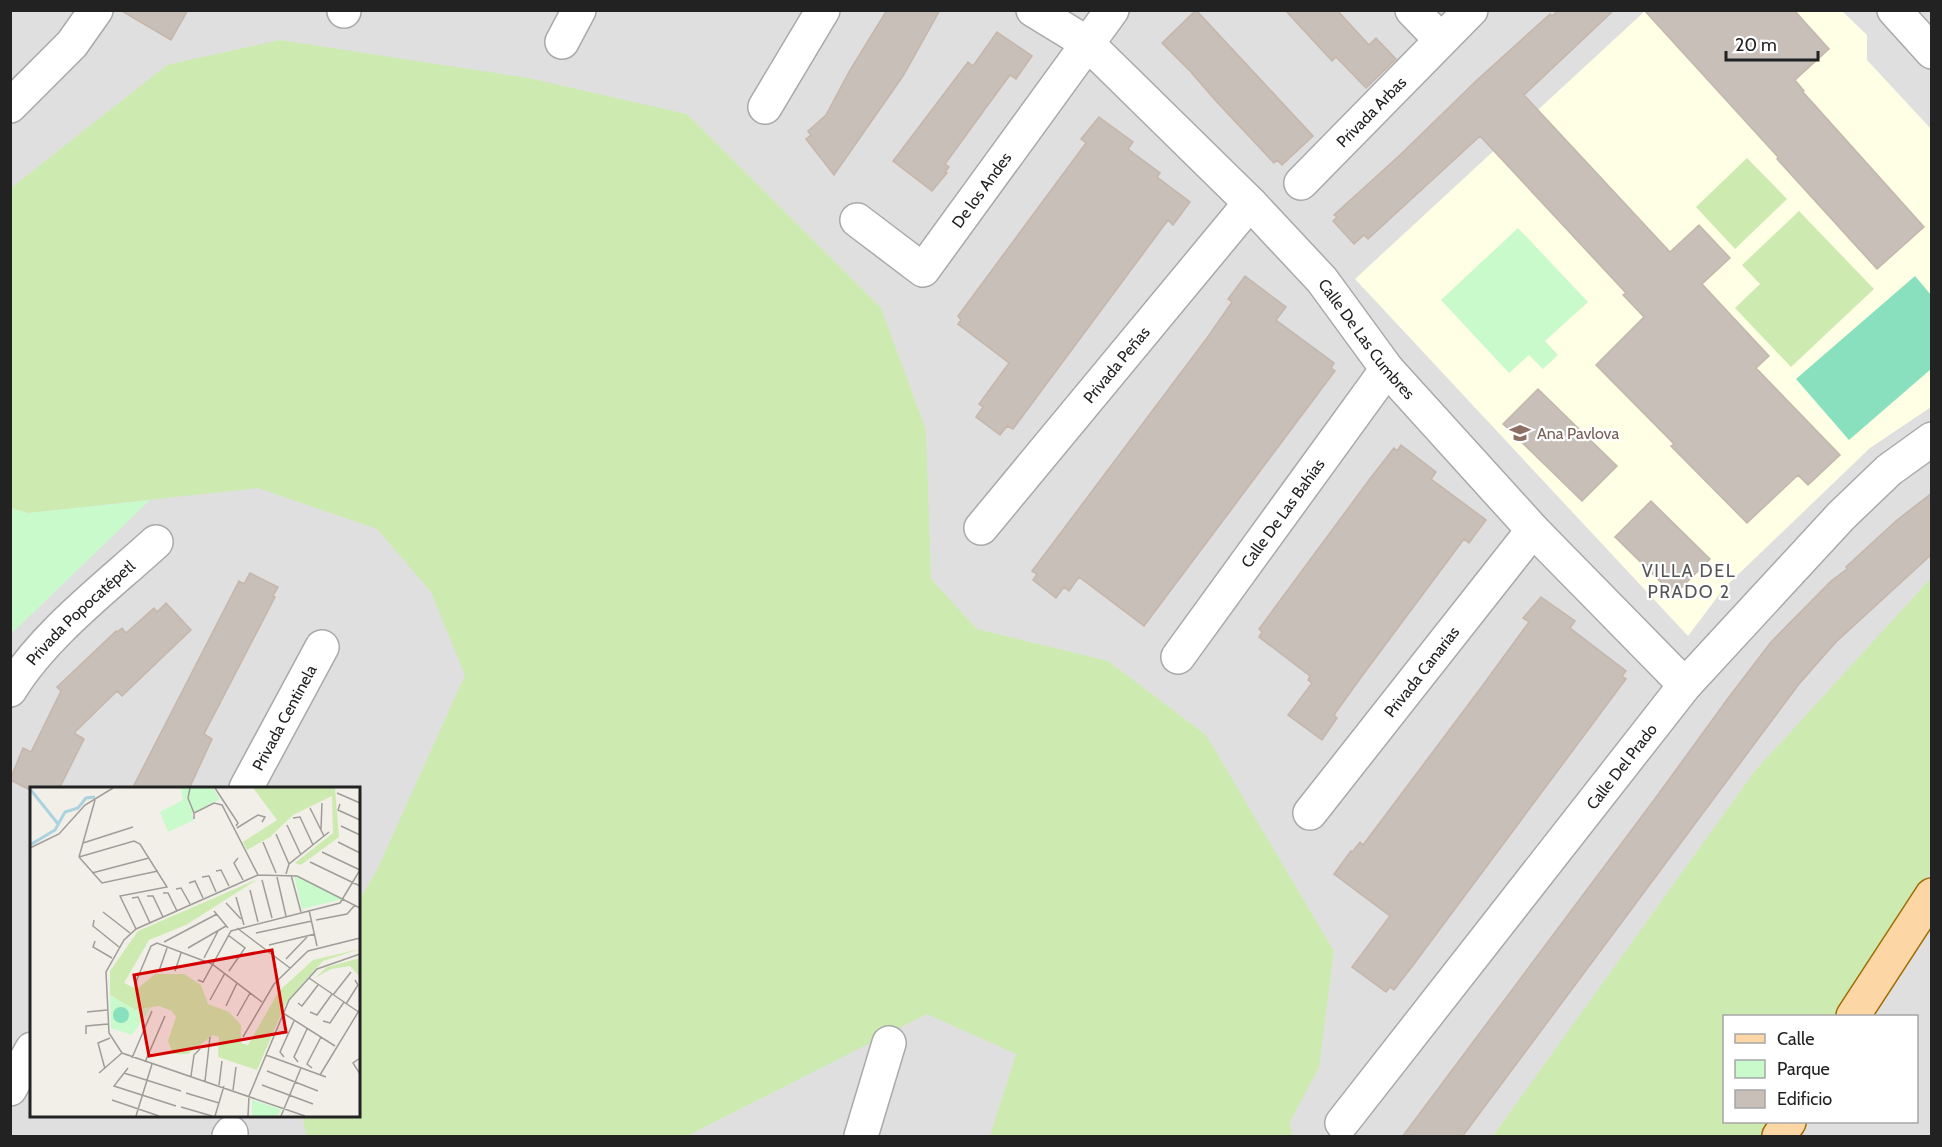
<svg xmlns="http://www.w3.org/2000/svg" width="1942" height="1147" viewBox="0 0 1942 1147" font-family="Cabin,sans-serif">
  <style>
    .residential { fill: #e0dfdf; fill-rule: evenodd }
    .education { fill: #ffffe5 }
    .grass { fill: #cdebb0 }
    .park { fill: #c8facc }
    .pitch { fill: #88e0be }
    .building { fill: #c7bfb8; stroke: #c4b6ab; stroke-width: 1.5 }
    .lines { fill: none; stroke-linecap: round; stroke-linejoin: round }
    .minor-casing { stroke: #a9a9a9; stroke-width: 36 }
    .major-casing { stroke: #a06b00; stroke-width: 36 }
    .minor { stroke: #fff; stroke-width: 33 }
    .major { stroke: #fcd6a4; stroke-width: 33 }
    .labels { text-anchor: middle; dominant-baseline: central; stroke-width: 4.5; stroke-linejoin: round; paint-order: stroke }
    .street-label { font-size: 16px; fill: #222; stroke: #fff }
    .education-label { font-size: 16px; fill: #785e54; stroke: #fff; text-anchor: start }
    .neighbourhood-label { font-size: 18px; letter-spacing: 1.5px; fill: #555; stroke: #fff }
    .inset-river { fill: none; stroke: #aad3df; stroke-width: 3 }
    .inset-road { fill: none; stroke: #9f9d99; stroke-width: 1.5 }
    .view { fill: #d40000; fill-opacity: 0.15; stroke: #d40000; stroke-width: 3 }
    .inset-edge { fill: none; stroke: #222; stroke-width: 3 }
  </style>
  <rect width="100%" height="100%" fill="#f2efe9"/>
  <path class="residential" d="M10,11H1931V1136H11ZM32,788H358V1116H32ZM1724,1016H1916V1122H1724Z"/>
  <path class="education" d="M1645,11H1842L1867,35V60L1931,129V407L1870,448L1725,587L1688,636L1355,279Z"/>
  <path class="grass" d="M280,40L528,78L687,114L881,308L926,430L931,579L977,629L1108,661L1206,735L1334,951L1319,1067L1290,1122L1292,1136H990L1016,1054L927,1014L687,1136H307L302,1116H358L359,900L377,870L465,675L431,592L377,529L258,488L28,513L11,508V188L167,65Z
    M1747,158L1787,199L1735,249L1696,207Z
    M1799,211L1874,289L1791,367L1735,308L1760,284L1742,265Z
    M1931,578V871L1897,934L1845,1016H1724V1122H1778L1769,1136H1493L1754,772Z"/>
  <path class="park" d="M1518,228L1588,302L1545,341L1558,355L1543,369L1529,355L1509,373L1441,300Z
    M150,500L11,634V508L28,513Z"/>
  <path class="pitch" d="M1915,276L1931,295V369L1849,440L1796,379Z"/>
  <path class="building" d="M120,10H188L171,40Z
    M887,10H940L903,76L834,175L806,139L811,135L808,131L826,115L850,70Z
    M1196,10L1313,136L1282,165L1277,160L1274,163L1215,100L1190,71L1162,43Z
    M1285,10H1337L1369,45L1376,38L1396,59L1366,88L1336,57L1332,61Z
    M1559,10H1614L1524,95L1670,252L1699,225L1730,258L1702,284L1769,356L1756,368L1840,455L1808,485L1798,475L1747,523L1671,446L1674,444L1596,365L1644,317L1623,295L1626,293L1480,136L1368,239L1364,235L1354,244L1333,221L1337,217L1334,215L1401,154L1477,80L1550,14L1552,16Z
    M1644,10H1794L1829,49L1795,80L1804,91L1803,92L1924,227L1877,269L1777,159L1778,157Z
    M997,32L1032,56L1016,79L1010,75L985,109L945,164L949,167L945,172L947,173L932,191L893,161L968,62L973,66Z
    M1099,117L1133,142L1128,149L1160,173L1157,177L1190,202L1173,225L1168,220L1013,429L1007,426L1000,435L976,417L983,407L979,404L1009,363L958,324L961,320L958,316L1086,143L1081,139Z
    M1245,276L1286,307L1276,320L1334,363L1331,368L1335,371L1144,626L1079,577L1069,591L1064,587L1056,598L1033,580L1037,574L1032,571L1207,338L1232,302L1228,299Z
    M1538,389L1617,466L1582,501L1503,424Z
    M1401,445L1436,472L1431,479L1486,520L1469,543L1464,539L1362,676L1334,715L1337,718L1322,740L1288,715L1312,683L1308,680L1310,676L1259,637L1262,632L1259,629L1369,480L1394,448L1397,451Z
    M1932,493V554L1836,642L1799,684L1462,1137H1402L1654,800L1729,697L1771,642L1831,581L1847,569L1846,567L1897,520Z
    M1651,501L1710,559L1674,595L1615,537Z
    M250,573L278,587L273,596L275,597L204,734L212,739L189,789H132L239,581L244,584Z
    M1541,597L1575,621L1570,628L1626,671L1622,676L1626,679L1411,968L1394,990L1390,987L1386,992L1352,967L1390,916L1334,874L1351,851L1352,852L1360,842L1363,845L1483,685L1529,622L1523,618Z
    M166,603L191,630L122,696L117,691L74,733L84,739L59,789H28L10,780L23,748L31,752L61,691L57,687L116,631L117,632L122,628L126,633L154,608L157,612Z"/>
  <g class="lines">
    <g class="minor-casing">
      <g id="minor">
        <path id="s1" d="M1033,10L1087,43L1250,203L1322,280L1387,369L1533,530L1685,685"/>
        <path d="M1412,10L1441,40"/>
        <path d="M1894,10L1932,52"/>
        <path d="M344,11V10"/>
        <path d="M562,42L579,10"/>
        <path d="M10,106L72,44L96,10"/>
        <path d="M765,107L823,10"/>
        <path id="s2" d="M1301,183L1471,10"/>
        <path id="s3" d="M857,220L923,270L1112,10"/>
        <path id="s4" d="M981,528L1250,203"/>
        <path id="s5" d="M1178,657L1387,369"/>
        <path id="s6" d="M10,690C44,634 108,586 156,542"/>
        <path id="s7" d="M246,788L322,647"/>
        <path id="s8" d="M1310,813L1533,530"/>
        <path d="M10,1089L32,1049"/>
        <path id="s9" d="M1342,1123L1685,685L1841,516L1889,470L1932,439"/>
        <path d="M229,1136L231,1133"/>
        <path d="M861,1136L889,1043"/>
      </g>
    </g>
    <g class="major-casing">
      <path id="major" d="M1853,1016L1932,895
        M1779,1136L1789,1122"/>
    </g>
    <use href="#minor" class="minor"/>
    <use href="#major" class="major"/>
  </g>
  <defs>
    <g id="school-bare" transform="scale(1.62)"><path d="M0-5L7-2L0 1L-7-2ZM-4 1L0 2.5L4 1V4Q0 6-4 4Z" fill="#8d6e63" stroke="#fff" stroke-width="2.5" paint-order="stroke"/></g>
  </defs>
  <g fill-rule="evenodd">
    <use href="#school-bare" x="1520" y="433"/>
  </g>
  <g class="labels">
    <g class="street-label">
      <text stroke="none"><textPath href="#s2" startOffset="100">Privada Arbas</textPath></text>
      <text stroke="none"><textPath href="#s3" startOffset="182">De los Andes</textPath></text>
      <text stroke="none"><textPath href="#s1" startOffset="471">Calle De Las Cumbres</textPath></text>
      <text stroke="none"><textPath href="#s4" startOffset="212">Privada Peñas</textPath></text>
      <text stroke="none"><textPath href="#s5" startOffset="178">Calle De Las Bahías</textPath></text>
      <text stroke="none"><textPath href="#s6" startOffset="105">Privada Popocatépetl</textPath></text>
      <text stroke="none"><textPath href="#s8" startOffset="180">Privada Canarias</textPath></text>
      <text stroke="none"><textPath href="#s7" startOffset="80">Privada Centinela</textPath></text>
      <text stroke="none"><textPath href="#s9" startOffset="453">Calle Del Prado</textPath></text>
    </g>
    <g class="education-label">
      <text x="1537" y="433">Ana Pavlova</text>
    </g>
    <g class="neighbourhood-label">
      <text x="1689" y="571">VILLA DEL<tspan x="1689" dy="21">PRADO 2</tspan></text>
    </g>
  </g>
  <g transform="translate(30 787)">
    <rect width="330" height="330" fill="#f2efe9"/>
    <path d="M223,1H305L309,50L271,78L265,76L303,46L302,9L263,28L240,50L217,63L213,55L247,33ZM228,92L156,138L119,153L94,196L107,202L125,187H154L171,198L178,217L199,225L211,238V256L218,258L249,204L283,173L330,162L293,174L269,200L255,218L227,283L188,270L189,250L183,248L158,267H143L138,254L146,230L142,224L129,219L105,223L80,208V184L108,144ZM330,171V190L320,179L301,182L285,191L297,180Z" fill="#cdebb0"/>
    <path d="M151,1H183L190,12L161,27L164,33L138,45L130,25L153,13ZM264,88L313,112L272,122ZM80,208L105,223L121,221L102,248L81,241ZM222,313L251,322L248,329H222Z" fill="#c8facc"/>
    <path d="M83 228a8 8 0 1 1 16 0a8 8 0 1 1-16 0Z" fill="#88e0be"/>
    <path class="inset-river" d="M0,2L29,38M0,58L25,43L35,25L48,21L56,11L65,10"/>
    <path class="inset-road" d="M160,1L158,11L164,26M185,1L208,36L206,39M307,6L330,16M310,17L308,23L330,33M280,21L294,49M263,31L270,30L283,58M164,32V26L184,16L192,18L228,88M257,38L271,68M311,39L330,48M207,41L228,28L235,30L232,35M291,42L292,16M246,47L259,77M233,55L246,86M308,55L330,66M53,56L103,40M0,61L29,47L55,18L83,1M292,65L330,83M49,70L104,54L110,57L137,100L90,109L106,142M49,70L72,96L128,84M49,70L65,13M208,71L204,76L213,93M280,75L330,99M186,84L191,83L199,99M62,86L119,71M256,87L259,77L299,45M261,88L271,125M172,90L179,89L186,105M247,90L256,129M232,93L242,131M159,96L165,94L173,111M146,102L151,101L160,117M220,103L228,135M133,106H138L147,124M117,109H123L133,130M206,110L214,138M102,111L108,110L120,136M196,116L211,132M279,123L287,159M184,124L198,141M73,125L100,146M64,133L63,139L89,160M286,133L317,127L325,118M207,141L260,181M226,146L282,134M198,148L215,161L199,184M65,154L63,160L82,171M134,155L187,127M239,158L285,147M158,161L196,139M174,171L188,144M256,172L277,150M129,184L137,161M145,184L151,166M279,191L330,226M168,193L173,195L201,144L310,116L330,83M105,197L121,159L127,156L182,177L232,215M303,208L321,185M180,213L195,186M268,216L272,219L288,198M316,217L328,198L325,193M196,219L207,196M57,225L77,223M280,225L287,228L302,207M253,226L305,259M207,229L220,206M293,234L300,236L314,215M56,247V239L78,237M213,250L244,197L278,164L330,151M236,268L296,290M254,270L250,265L264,234M102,271L122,224M330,271L323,276L330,287M115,275L135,229M268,275L264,270L277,242M98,281L84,299L146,319M282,281L277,277L291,250M75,282L68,256L80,251M237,284L288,304M69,286L92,266M94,286L151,304M290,288L330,222M161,289L164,268L170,262M175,294L180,250M189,298L192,274M232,298L283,317M203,303L206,280M156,306L189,316M82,313L129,329M151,320L182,329M106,329L122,277M185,329L194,299M218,329L219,309L259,213L287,182L330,167M251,329L271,281M275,329L92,266L79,246L76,185L94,153L106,142L228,88L267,89L330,121"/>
    <path class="view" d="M242,163L256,245L119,269L104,188Z"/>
    <rect width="330" height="330" class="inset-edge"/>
  </g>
  <rect width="1942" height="1147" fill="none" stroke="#222222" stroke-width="24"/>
  <rect x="1723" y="1015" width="195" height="108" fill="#ffffff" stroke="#a7a7a7" stroke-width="1.5"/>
  <rect x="1735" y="1034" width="30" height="9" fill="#fcd6a4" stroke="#a7a7a7" stroke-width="1.5"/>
  <text x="1777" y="1045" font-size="18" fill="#222222">Calle</text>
  <rect x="1735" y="1060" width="30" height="18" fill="#c8facc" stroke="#a7a7a7" stroke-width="1.5"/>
  <text x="1777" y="1075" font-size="18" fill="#222222">Parque</text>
  <rect x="1735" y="1090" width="30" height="18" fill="#c7bfb8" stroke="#a7a7a7" stroke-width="1.5"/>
  <text x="1777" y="1105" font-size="18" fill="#222222">Edificio</text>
  <path d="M1726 51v9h92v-9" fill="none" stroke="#222222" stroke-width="3"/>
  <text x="1735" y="51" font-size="18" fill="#222222" stroke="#ffffff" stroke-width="4.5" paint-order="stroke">20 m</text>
</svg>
